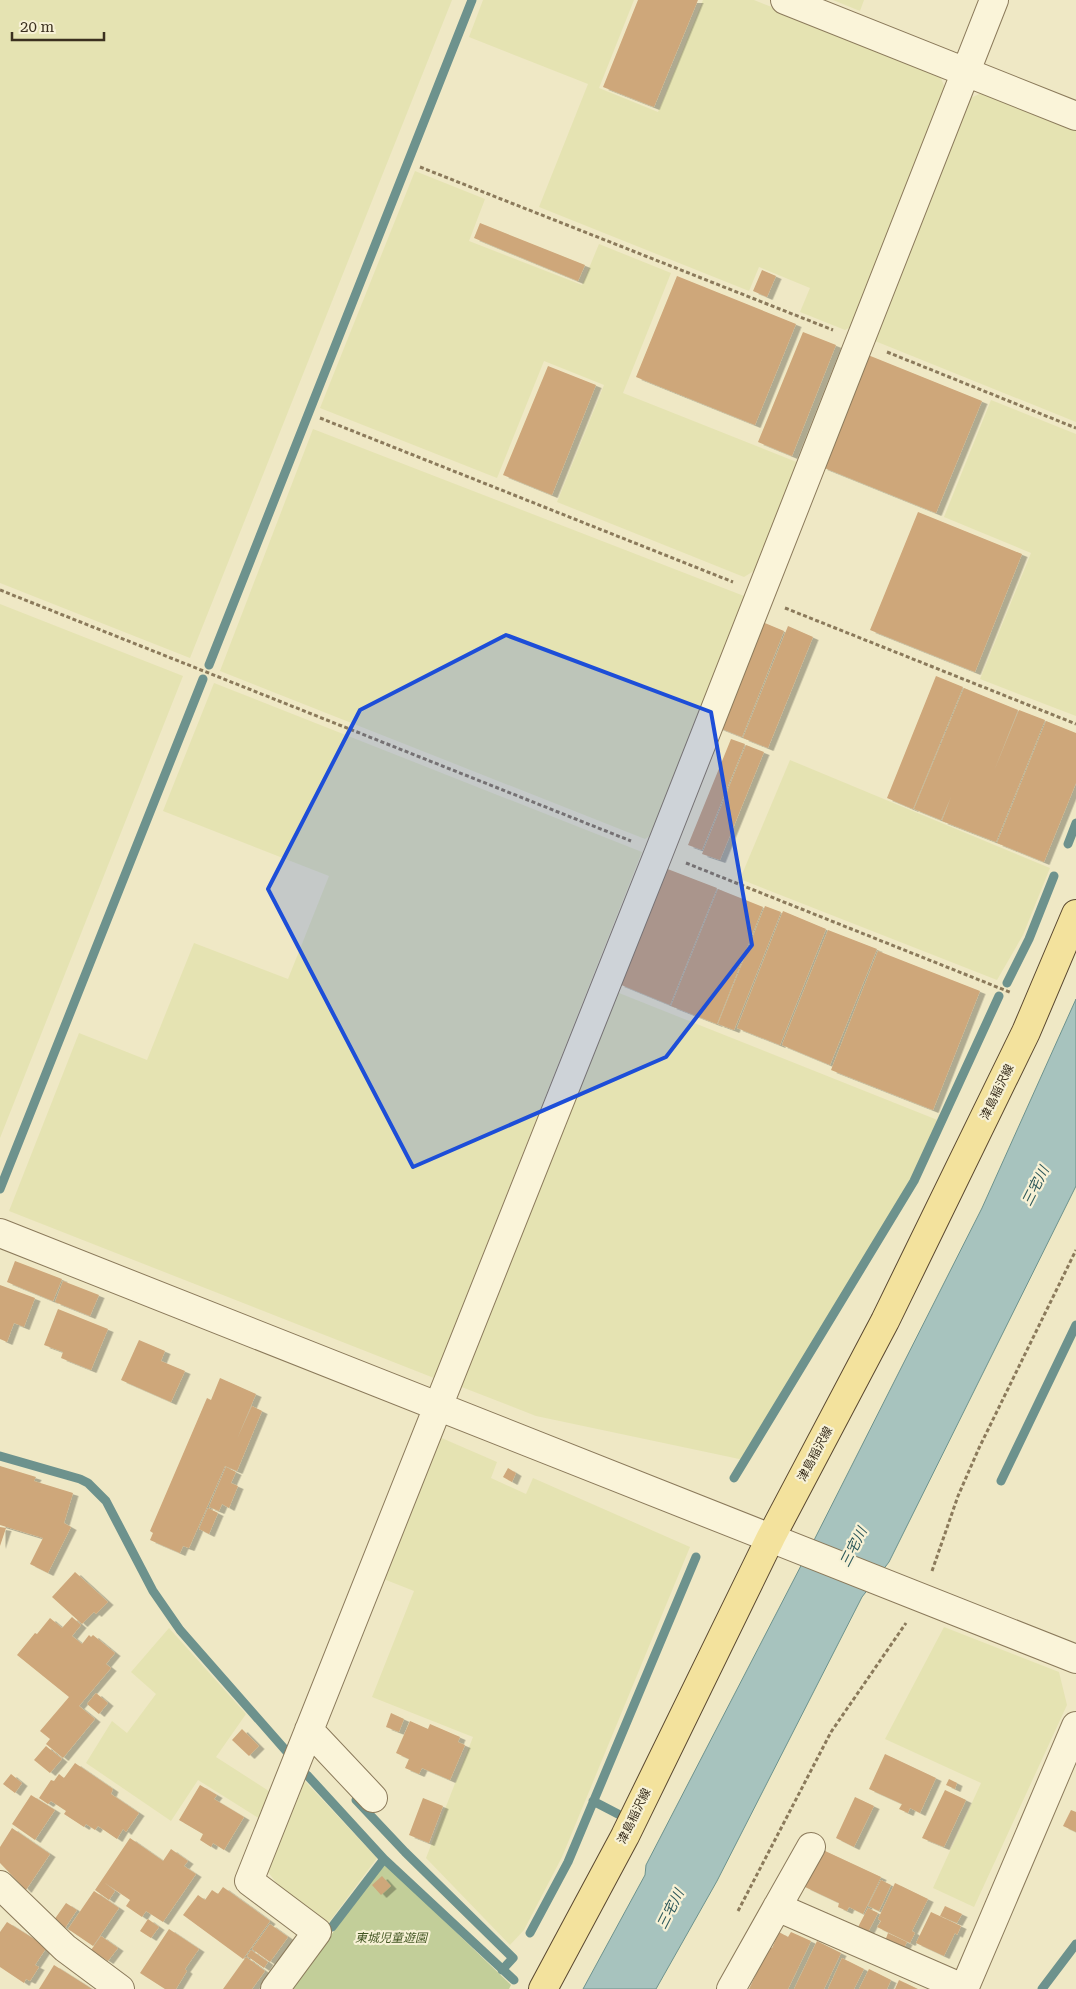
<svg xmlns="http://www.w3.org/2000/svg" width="1076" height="1989" viewBox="0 0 1076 1989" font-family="'Roboto Serif','Noto Sans JP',serif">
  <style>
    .farmland { fill: #e5e3b2 }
    .green { fill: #c2ce99 }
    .water { fill: #a7c3be; stroke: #6d928d }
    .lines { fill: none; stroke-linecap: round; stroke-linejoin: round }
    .stream { stroke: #6d928d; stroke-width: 9 }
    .building { fill: #cea77a; filter: url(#shadow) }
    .minor-casing { stroke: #8b7a5b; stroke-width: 30 }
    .major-casing { stroke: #59472f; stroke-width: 30 }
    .path { stroke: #8b7a5b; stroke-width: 3; stroke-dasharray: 4 2.5; stroke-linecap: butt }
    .minor { stroke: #faf4d9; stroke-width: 28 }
    .major { stroke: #f3e29d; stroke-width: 28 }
    .marked { fill: #1d4ed8; fill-opacity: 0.2; stroke: #1d4ed8; stroke-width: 4; stroke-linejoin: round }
    .labels { text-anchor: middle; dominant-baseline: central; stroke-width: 4.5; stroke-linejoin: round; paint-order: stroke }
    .street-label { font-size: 12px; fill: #3b301f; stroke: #f7f1d5 }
    .park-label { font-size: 12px; font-style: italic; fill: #455825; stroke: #f7f1d5 }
    .water-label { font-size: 14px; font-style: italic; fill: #2e595b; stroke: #f7f1d5 }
  </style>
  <defs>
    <filter id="shadow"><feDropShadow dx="5.5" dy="3" stdDeviation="0" flood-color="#0004"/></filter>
  </defs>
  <rect width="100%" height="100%" fill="#efe8c5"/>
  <path class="farmland" d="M0,0H452L190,658L0,583Z
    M483,0H634L599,88L658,112L703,0H754L939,73L946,91L851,327L845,330L800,312L810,288L759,267L749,291L539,207L588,84L469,37Z
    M833,0H864L860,11Z
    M984,92L1076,129V422L875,341L873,335L968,99Z
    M415,171L485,199L469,241L582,285L599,244L671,273L623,393L799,463L757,569L744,577L557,502L604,385L544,361L497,478L320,408Z
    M991,400L1076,434V716L980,679L1031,553L944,517Z
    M313,429L744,596L651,835L645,839L220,671Z
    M0,604L183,676L0,1138Z
    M214,683L642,852L434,1378L9,1211L79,1033L147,1060L194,943L288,979L329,876L163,811Z
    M790,760L1050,868L1023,935L997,980L740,879Z
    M614,991L940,1121L915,1174L744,1460L536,1416L459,1386Z
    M437,1436L497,1462L491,1478L526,1494L533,1478L690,1547L562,1857L524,1930L510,1945L426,1858L473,1737L372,1697L414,1591L381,1578Z
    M944,1627L1059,1672L1067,1705L974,1907L933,1888L981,1783L885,1739Z
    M169,1628L246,1714L216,1757L272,1793L260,1819L198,1780L171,1821L86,1763L112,1721L127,1733L156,1694L131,1672Z
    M302,1778L377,1858L327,1925L278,1885L265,1868Z"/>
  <path class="green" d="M385,1864L511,1985L509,1989H290Z"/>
  <path class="water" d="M1076,999V1186L889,1562L862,1597L717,1881L656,1989H583L645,1875L646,1865L805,1558L982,1208Z"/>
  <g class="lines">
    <path class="stream" d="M209,665L472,0
      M1068,844L1076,823
      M1007,983L1029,939L1054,876
      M0,1189L203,679
      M0,1456L80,1479L88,1483L106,1501L153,1591L180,1630L288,1753
      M734,1478L914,1181L999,996
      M1001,1481L1076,1325
      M307,1775L384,1859L514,1980
      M356,1800L405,1852L513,1958L502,1970
      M593,1801L618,1814
      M332,1927L384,1859
      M530,1933L568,1862L696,1557
      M1042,1989L1076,1944"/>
  </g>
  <path class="building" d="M638,0H698L654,107L603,87Z
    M480,223L585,265L578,281L474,238Z
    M762,270L776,276L767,297L753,291Z
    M677,276L796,324L755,425L636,377Z
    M803,332L836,345L792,456L758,442Z
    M868,355L982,401L936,513L822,467Z
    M548,366L596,385L552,495L503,475Z
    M918,512L1022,554L975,672L870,630Z
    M760,621L784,631L742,737L717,727Z
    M788,626L813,637L768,748L743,738Z
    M936,676L963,687L913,809L887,798Z
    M964,688L1018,710L994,771L1019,710L1045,720L996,842L942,821L951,797L941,820L914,809Z
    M1046,721L1076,733V783L1044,862L997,843Z
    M731,739L745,744L702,850L688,845Z
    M746,745L764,752L720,860L702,854Z
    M665,868L717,888L670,1005L619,984Z
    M718,889L763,907L717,1024L671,1006Z
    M765,906L781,912L734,1030L718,1024Z
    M783,911L826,929L780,1045L737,1028Z
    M828,930L877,949L830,1065L782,1045Z
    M878,951L980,991L933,1110L831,1070Z
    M15,1261L62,1279L53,1301L7,1282Z
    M63,1281L99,1295L90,1316L55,1302Z
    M0,1285L35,1298L24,1327L14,1323L7,1342L0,1339Z
    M58,1309L108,1329L91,1370L61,1358L63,1352L44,1345Z
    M139,1340L165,1351L161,1361L185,1371L171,1402L121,1380Z
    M220,1378L256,1394L237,1439L252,1406L262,1411L237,1471L225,1466L189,1548L183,1546L180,1553L150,1540L153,1533L150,1531L207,1398L211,1400Z
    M0,1466L36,1477L34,1481L73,1493L64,1523L71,1527L48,1573L30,1564L43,1538L0,1525Z
    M226,1467L236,1472L231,1483L238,1486L229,1508L222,1504L219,1511L209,1507Z
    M508,1468L516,1473L512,1482L503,1477Z
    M208,1508L218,1513L209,1534L199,1529Z
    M0,1527L6,1528L0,1546Z
    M75,1572L108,1602L96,1614L94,1612L82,1624L52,1597Z
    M72,1617L81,1625L72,1636L82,1644L89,1635L91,1637L93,1635L115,1653L106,1664L111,1668L79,1706L95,1719L63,1758L46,1744L50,1739L40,1731L69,1697L17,1655L35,1633L37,1634L50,1618L62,1628Z
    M96,1693L108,1703L99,1714L87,1704Z
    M391,1713L404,1719L399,1732L386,1727Z
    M410,1721L428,1729L430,1724L460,1737L458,1742L465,1745L450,1780L422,1768L419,1774L405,1768L409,1759L396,1753Z
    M242,1729L259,1746L249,1756L232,1740Z
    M46,1746L62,1759L50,1773L34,1760Z
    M885,1754L936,1778L920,1813L910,1808L908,1813L899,1809L902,1804L869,1789Z
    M75,1763L113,1789L111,1794L139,1813L126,1832L123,1829L117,1839L98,1826L95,1830L86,1824L84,1827L64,1814L66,1811L51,1801L48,1804L39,1798L51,1780L54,1781L59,1774L64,1778Z
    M11,1774L22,1783L15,1793L3,1784Z
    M949,1779L957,1783L955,1789L946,1785Z
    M200,1785L217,1795L214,1799L244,1817L224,1850L213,1843L211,1847L200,1840L203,1834L179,1820Z
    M945,1790L966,1800L944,1847L922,1838Z
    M31,1795L55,1810L35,1840L12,1824Z
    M855,1797L874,1806L854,1847L836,1838Z
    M423,1798L443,1806L429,1843L409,1835Z
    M1071,1810L1076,1812V1832L1063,1826Z
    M12,1828L50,1854L26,1890L0,1863V1847Z
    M130,1838L163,1861L171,1849L188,1861L184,1866L196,1874L163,1922L146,1911L142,1917L126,1906L130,1900L105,1883L115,1891L109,1900L95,1890Z
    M823,1850L881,1877L863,1914L849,1907L847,1911L838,1907L839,1903L805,1887Z
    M382,1876L391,1886L381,1895L372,1885Z
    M881,1880L891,1885L879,1911L868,1906Z
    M895,1883L928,1899L912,1931L915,1933L910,1943L877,1927L881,1921L878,1919Z
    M223,1887L270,1921L243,1959L183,1915L198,1895L205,1900L212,1890L218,1894Z
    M94,1891L119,1908L93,1946L68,1929Z
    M66,1903L77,1910L65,1928L54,1920Z
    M945,1906L962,1914L957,1923L940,1916Z
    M868,1908L878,1913L867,1934L857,1929Z
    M931,1912L961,1926L957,1935L955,1933L944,1956L916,1943Z
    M148,1919L159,1927L151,1938L140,1931Z
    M7,1922L47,1947L35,1965L39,1967L30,1981L26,1979L24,1983L0,1967V1932Z
    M270,1924L288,1937L270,1962L252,1949Z
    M169,1929L199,1949L185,1969L187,1971L176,1989H165L140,1973Z
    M779,1932L788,1937L791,1932L811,1941L788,1989H749L769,1947L772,1948Z
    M888,1933L907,1942L903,1950L885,1941Z
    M101,1936L118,1948L108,1961L91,1950Z
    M817,1941L841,1953L824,1989H794Z
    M251,1950L268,1962L264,1968L247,1956Z
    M246,1957L265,1971L252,1989H223Z
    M842,1958L864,1969L854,1989H828Z
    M54,1965L92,1989H39Z
    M869,1969L891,1980L887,1989H859Z
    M899,1980L918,1989H895Z"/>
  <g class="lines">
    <g class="minor-casing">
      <path id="minor" d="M785,0L1076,116
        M0,1233L1076,1659
        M309,1730L373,1798
        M0,1885L65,1948L120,1989
        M777,1907L965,1989
        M275,1989L317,1932L249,1881L659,852L994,0
        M731,1989L811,1847
        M964,1989L1076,1726"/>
    </g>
    <g class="major-casing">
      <path id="major" d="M543,1989L625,1836L771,1537L885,1321L1026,1032L1076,914"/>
    </g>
    <path class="path" d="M420,167L833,330
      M887,352L1076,428
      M320,418L733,582
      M0,590L631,841
      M785,608L1076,724
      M686,863L1012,993
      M932,1571L958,1496L979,1448L1076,1250
      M738,1911L831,1732L906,1623"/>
    <use href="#minor" class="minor"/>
    <use href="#major" class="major"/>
  </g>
  <path class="marked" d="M506,635L711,712L752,945L666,1057L413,1167L268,889L360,710Z"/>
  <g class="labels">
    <g class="street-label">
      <text transform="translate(997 1092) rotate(-64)">津島稲沢線</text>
      <text transform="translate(815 1454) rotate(-62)">津島稲沢線</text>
      <text transform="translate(634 1816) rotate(-64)">津島稲沢線</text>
    </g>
    <g class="park-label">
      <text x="391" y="1938">東城児童遊園</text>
    </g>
    <g class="water-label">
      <text transform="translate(1035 1186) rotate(-63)">三宅川</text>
      <text transform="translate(853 1547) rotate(-63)">三宅川</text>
      <text transform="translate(670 1909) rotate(-63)">三宅川</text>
    </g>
  </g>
  <path d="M12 32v8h92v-8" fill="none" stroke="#3b301f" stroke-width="2.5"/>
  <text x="20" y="32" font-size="15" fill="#3b301f" stroke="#f7f1d5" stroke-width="4" paint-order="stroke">20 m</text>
</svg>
